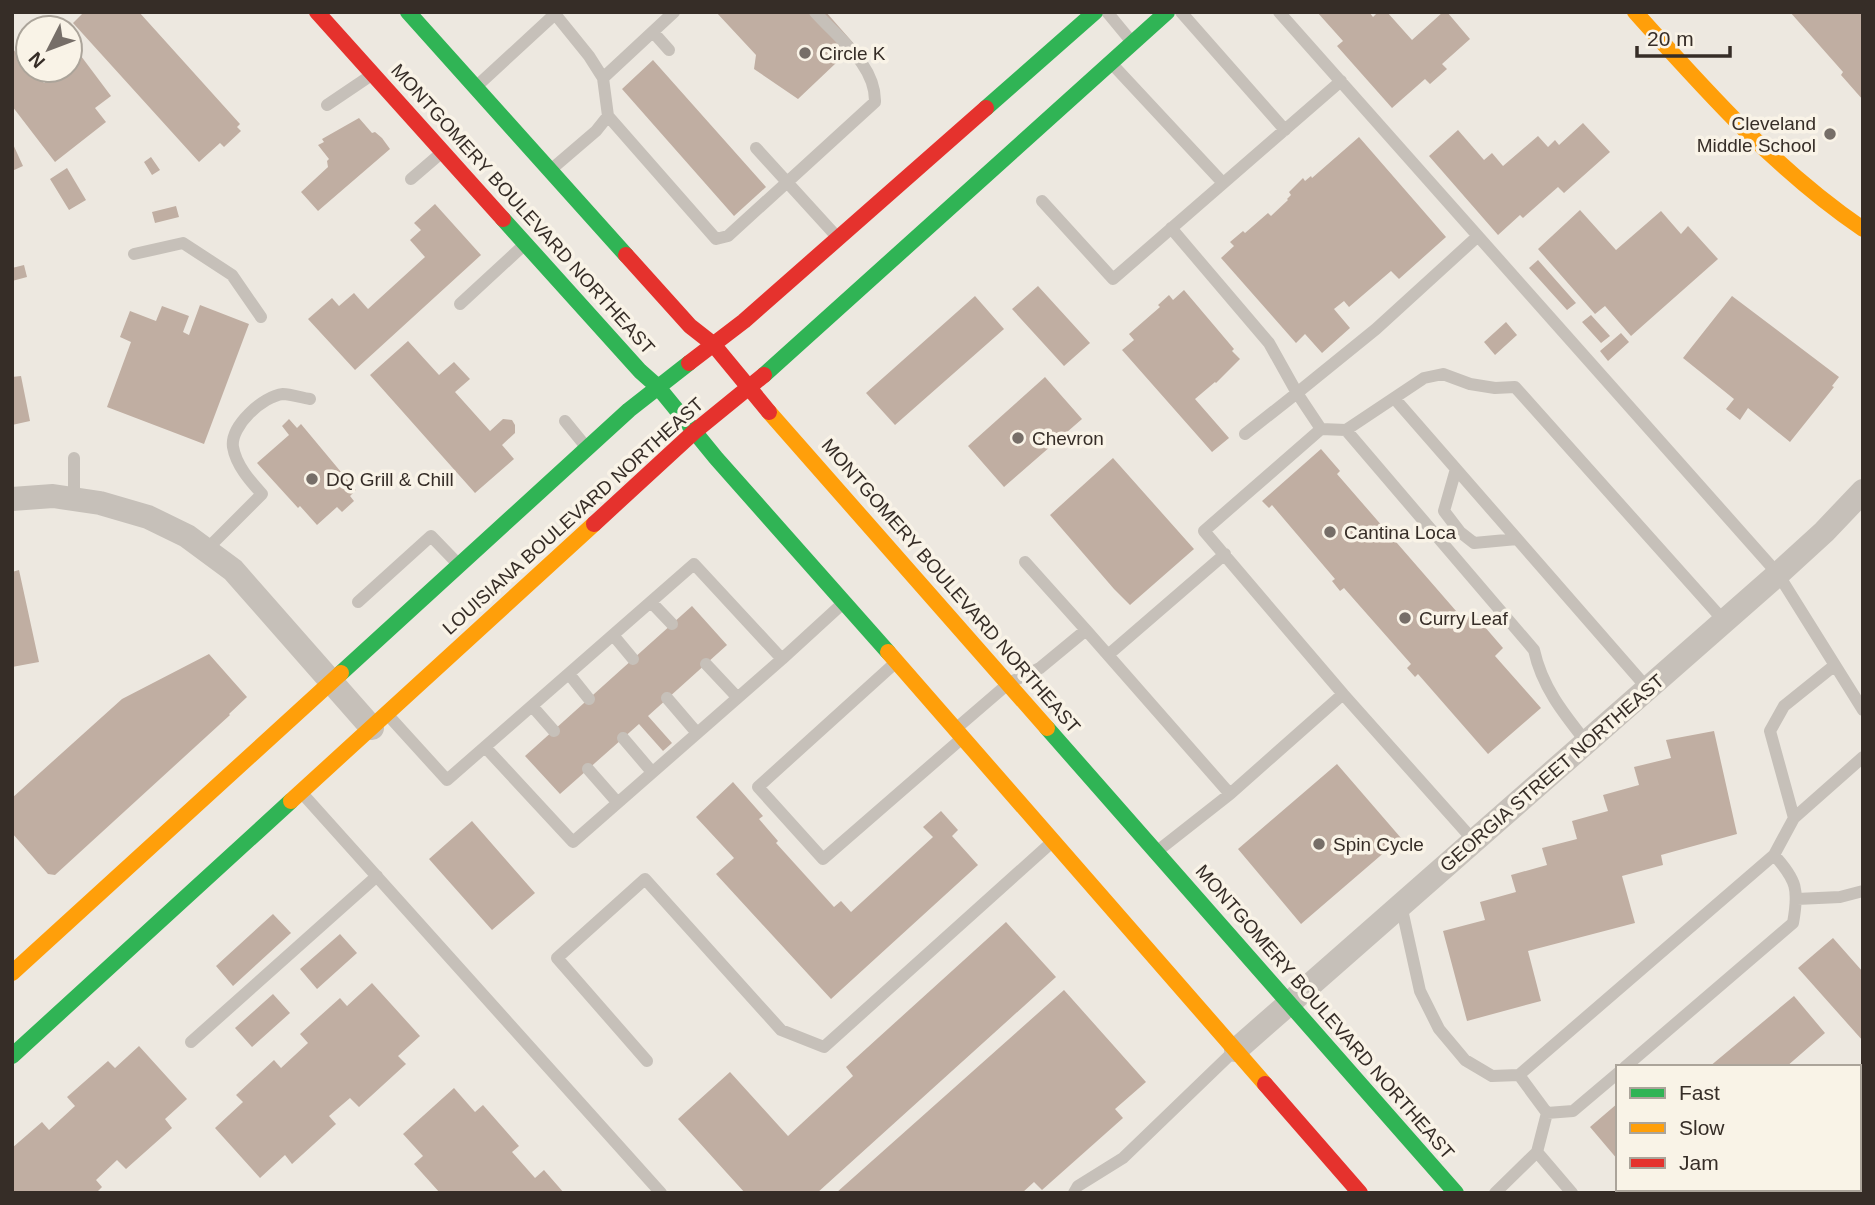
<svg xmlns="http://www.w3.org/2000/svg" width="1875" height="1205" viewBox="0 0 1875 1205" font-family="Helvetica,sans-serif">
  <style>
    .building { fill: #c0aea2 }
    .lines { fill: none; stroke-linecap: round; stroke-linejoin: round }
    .lane { stroke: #c6c0b9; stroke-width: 12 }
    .street { stroke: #c6c0b9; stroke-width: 24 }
    .fast { stroke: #30b455; stroke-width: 16 }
    .slow { stroke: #ff9f0a; stroke-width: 16 }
    .jam { stroke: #e5322d; stroke-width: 16 }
    .poi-dot { fill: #766e68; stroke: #f9f3e7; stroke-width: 2.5 }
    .labels { text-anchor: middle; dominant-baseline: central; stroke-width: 7; stroke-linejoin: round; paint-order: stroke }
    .poi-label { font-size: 19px; fill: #362d27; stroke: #f9f3e7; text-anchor: start }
    .street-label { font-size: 19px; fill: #362d27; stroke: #f9f3e7 }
  </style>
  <rect width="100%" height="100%" fill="#ede8e0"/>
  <path class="building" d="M84,12H139L240,124L237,127L241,131L224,147L220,143L199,162L73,23Z
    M716,12H826L855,45L798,99L754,69L756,55Z
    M1317,12H1369L1373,17L1378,12H1387L1412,40L1443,12H1447L1470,39L1442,64L1447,69L1430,84L1425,79L1392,108L1337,46L1343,41Z
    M1790,12H1863V100L1841,75L1843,72Z
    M12,47L27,70H34L44,83L62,70H70V64L81,56L111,96L95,108L106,122L55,162L12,106Z
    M653,60L766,187L734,216L622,89Z
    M359,118L372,133L375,132L382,138L390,149L318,211L301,192L328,167L327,161L329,159L318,145L324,142L322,139Z
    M1583,123L1610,152L1564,193L1558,187L1523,218L1520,215L1498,235L1429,156L1458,130L1484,160L1492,153L1503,166L1538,136L1548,147L1555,140L1559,145Z
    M1359,137L1446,237L1399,279L1391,271L1349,307L1344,301L1334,309L1350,328L1322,353L1305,334L1296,343L1221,258L1234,246L1230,242L1243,231L1245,233L1268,213L1271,216L1288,200L1287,199L1291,195L1289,192L1303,178L1305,181L1311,176L1312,178Z
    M12,142L23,166L12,171Z
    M151,157L160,170L152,175L144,162Z
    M67,168L86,200L69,210L50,179Z
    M435,204L481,255L355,370L308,319L332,298L339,306L354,293L368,309L425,257L410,240L421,230L414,223Z
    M176,206L179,217L155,223L152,212Z
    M1580,210L1616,250L1661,211L1681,234L1688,226L1718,259L1631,336L1605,306L1595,314L1538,249Z
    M1538,260L1576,303L1567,310L1529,268Z
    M24,265L27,277L12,281V268Z
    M1038,286L1090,343L1064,366L1012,309Z
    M1184,290L1234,349L1232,351L1240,359L1216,383L1215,382L1195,399L1229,438L1212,452L1122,350L1134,340L1129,334L1160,307L1158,305L1169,295L1173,300Z
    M975,296L1004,329L895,425L866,393Z
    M1732,296L1839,377L1832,386L1834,387L1790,442L1748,408L1740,420L1726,409L1734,399L1683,358Z
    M200,305L249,324L204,444L107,407L131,342L120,337L130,311L156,321L162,306L189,316L183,332L189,335Z
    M1591,315L1610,336L1601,343L1582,322Z
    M1506,322L1517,335L1495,355L1484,342Z
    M1621,333L1629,342L1608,361L1600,351Z
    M408,341L439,375L454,362L470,379L455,392L490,431L503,419L512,420L515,425V433L502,445L514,459L475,493L370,375Z
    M21,376L30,421L12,425V377Z
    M1045,377L1082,419L1004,487L968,446Z
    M289,419L297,428L301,424L356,490L350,496L354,501L342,512L337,507L317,525L300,506L298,508L257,463L289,435L282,426Z
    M1321,449L1340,471L1337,474L1463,619L1472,612L1503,648L1495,656L1541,708L1488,754L1418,674L1415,677L1407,668L1411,664L1344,588L1340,591L1332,581L1335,579L1272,505L1269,508L1262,501Z
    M1113,458L1194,549L1130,605L1114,589L1050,515Z
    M19,570L39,662L12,667V572Z
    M692,606L727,645L648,716L672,743L663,751L639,724L560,794L525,756Z
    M209,654L247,697L229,714L230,715L55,875L48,874L12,833V798L122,699Z
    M1714,731L1737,834L1661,855L1663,865L1622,876L1635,923L1528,951L1541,1001L1467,1021L1443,931L1485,920L1480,902L1516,892L1511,875L1547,865L1542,848L1577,839L1572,821L1608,811L1603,795L1639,785L1634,767L1671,758L1666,740Z
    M1337,764L1401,838L1301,924L1238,849Z
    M733,782L763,816L759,819L778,841L776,843L834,907L841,901L851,912L933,837L923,827L941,811L958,830L952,836L978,865L831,999L716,874L734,858L696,817Z
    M472,821L535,893L492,930L429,859Z
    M273,914L291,933L233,986L216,966Z
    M1006,922L1056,977L817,1193H745L678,1119L730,1072L788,1136L853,1076L846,1067Z
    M340,934L357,953L317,989L300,969Z
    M1833,938L1863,972V1041L1798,968Z
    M372,983L420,1036L398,1056L406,1064L359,1107L350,1098L329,1116L336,1124L292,1164L285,1155L260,1178L215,1128L243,1102L236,1095L274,1060L281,1068L308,1043L300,1034L340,998L347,1006Z
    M1064,990L1146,1082L1115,1109L1123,1118L1042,1190L1034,1182L1022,1193H836Z
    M273,994L290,1013L252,1047L235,1028Z
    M1794,996L1825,1033L1786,1067H1709Z
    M139,1046L187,1099L165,1119L172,1128L126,1169L117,1160L96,1180L102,1187L96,1193H12V1148L42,1122L49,1130L75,1106L67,1097L108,1061L115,1068Z
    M454,1088L475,1112L483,1105L519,1146L512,1152L535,1178L544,1170L564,1193H440L414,1164L423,1156L403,1134Z
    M1618,1103V1160L1590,1127Z"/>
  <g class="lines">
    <path class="lane" d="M1107,12L1131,41
      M1181,12L1285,130
      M1279,12L1778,574L1863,710
      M653,32L669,50
      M1113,65L1223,183
      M603,78L674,12
      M478,85L555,14L553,12
      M327,105L370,76
      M608,116L716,239L728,236L875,102C876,65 838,38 815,12
      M756,148L838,238
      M554,167L596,131L608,116L603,78L589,56L555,14
      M411,179L440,154
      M1042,201L1113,279L1341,81
      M1171,228L1269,343L1297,393L1376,329L1478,236
      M134,254L183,243L232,275L261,317
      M460,304L524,245
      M1395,399L1648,689
      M565,421L587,448
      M1245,434L1297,393L1321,429
      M1456,469L1444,511L1460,532L1474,543L1517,539
      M74,499V458
      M206,550L262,494C250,481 236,465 233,447C230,426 263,396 283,394C291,394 302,398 310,399
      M1025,562L1086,630
      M358,602L431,536L459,565
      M651,602L672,624
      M613,635L633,659
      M1108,655L1225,554
      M706,664L737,697
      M894,664L758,787L823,859L960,740
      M569,674L589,699
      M1343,694L1204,531L1321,429L1346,430
      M667,698L697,733
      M532,706L554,731
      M387,714L447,780L694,564L782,659L841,605
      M959,726L1009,683L1040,668L1086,630L1230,794
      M623,738L652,772
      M1587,743C1564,714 1542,687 1534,650L1346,430L1424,378L1443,374L1470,384L1495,388L1515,387L1725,622
      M485,747L573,842L782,659
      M588,769L617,802
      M301,792L661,1193
      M1794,818L1770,731L1784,706L1835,665
      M1160,849L1230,794L1343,694L1474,841
      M1774,855L1794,818L1863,757
      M1797,899L1840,897L1863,891
      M1401,905L1420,991L1439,1029L1465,1060L1492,1076L1519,1075L1547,1113L1537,1152
      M191,1042L377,876
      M647,1061L557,958L645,879L781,1030L824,1047L1051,843
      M1519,1075L1774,855C1797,880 1799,890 1793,923L1625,1067
      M1859,1102H1863
      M1547,1113L1573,1111L1618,1073
      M1859,1178L1863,1175
      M1074,1193L1078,1186L1123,1158L1233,1052
      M1495,1193L1537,1152L1572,1193
      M1747,1193L1751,1189
      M1844,1193L1847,1189"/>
    <path class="street" d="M12,499L53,496L100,503L148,517L187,536L233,570L372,728
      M1236,1050L1778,574L1824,532L1863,491"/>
    <path class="fast" d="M408,12L626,255
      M986,108L1095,12
      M503,219L640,371L658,387L716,458L888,652
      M764,375L1167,12
      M341,673L629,410L689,363
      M1047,728L1456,1193
      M12,1056L291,801"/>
    <path class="slow" d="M1635,12C1706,91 1775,169 1863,229
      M769,412L1047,728
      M888,652L1265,1084
      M291,801L594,524
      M12,973L341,673"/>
    <path class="jam" d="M317,12L503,219
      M626,255L690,326L713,344L769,412
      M689,363L744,321L986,108
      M594,524L694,432L764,375
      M1265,1084L1360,1193"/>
  </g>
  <g class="poi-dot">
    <circle cx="805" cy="53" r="7"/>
    <circle cx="1830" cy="134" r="7"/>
    <circle cx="1018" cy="438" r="7"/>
    <circle cx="312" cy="479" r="7"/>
    <circle cx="1330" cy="532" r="7"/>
    <circle cx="1405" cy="618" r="7"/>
    <circle cx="1319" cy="844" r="7"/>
  </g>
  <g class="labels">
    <g class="poi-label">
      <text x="819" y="53">Circle K</text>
      <text x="1816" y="123" text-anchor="end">Cleveland<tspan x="1816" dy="22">Middle School</tspan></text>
      <text x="1032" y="438">Chevron</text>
      <text x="326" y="479">DQ Grill &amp; Chill</text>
      <text x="1344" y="532">Cantina Loca</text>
      <text x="1419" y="618">Curry Leaf</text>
      <text x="1333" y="844">Spin Cycle</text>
    </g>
    <g class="street-label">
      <text transform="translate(523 209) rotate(48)">MONTGOMERY BOULEVARD NORTHEAST</text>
      <text transform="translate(573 516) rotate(-42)">LOUISIANA BOULEVARD NORTHEAST</text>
      <text transform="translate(951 586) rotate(49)">MONTGOMERY BOULEVARD NORTHEAST</text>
      <text transform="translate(1552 773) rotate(-41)">GEORGIA STREET NORTHEAST</text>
      <text transform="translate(1325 1012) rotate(49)">MONTGOMERY BOULEVARD NORTHEAST</text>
    </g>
  </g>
  <rect width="1875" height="1205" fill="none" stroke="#362d27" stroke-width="28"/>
  <rect x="1616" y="1065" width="245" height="126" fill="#f9f3e7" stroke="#aba49a" stroke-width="2"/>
  <rect x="1630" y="1088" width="35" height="10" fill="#30b455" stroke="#aba49a" stroke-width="2"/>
  <text x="1679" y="1100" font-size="21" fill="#362d27">Fast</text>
  <rect x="1630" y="1123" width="35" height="10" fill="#ff9f0a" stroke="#aba49a" stroke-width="2"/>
  <text x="1679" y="1135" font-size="21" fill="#362d27">Slow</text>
  <rect x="1630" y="1158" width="35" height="10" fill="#e5322d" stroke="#aba49a" stroke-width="2"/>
  <text x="1679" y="1170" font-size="21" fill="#362d27">Jam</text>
  <g transform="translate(49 49) rotate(228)"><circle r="33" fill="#f9f3e7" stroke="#aba49a" stroke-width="2"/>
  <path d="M0-5L12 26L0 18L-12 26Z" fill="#766e68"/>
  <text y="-10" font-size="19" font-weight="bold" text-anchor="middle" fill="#362d27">N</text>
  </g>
  <path d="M1637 46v10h93v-10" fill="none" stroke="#362d27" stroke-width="3.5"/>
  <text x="1647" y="46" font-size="21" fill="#362d27" stroke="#f9f3e7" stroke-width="5" paint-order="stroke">20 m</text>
</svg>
